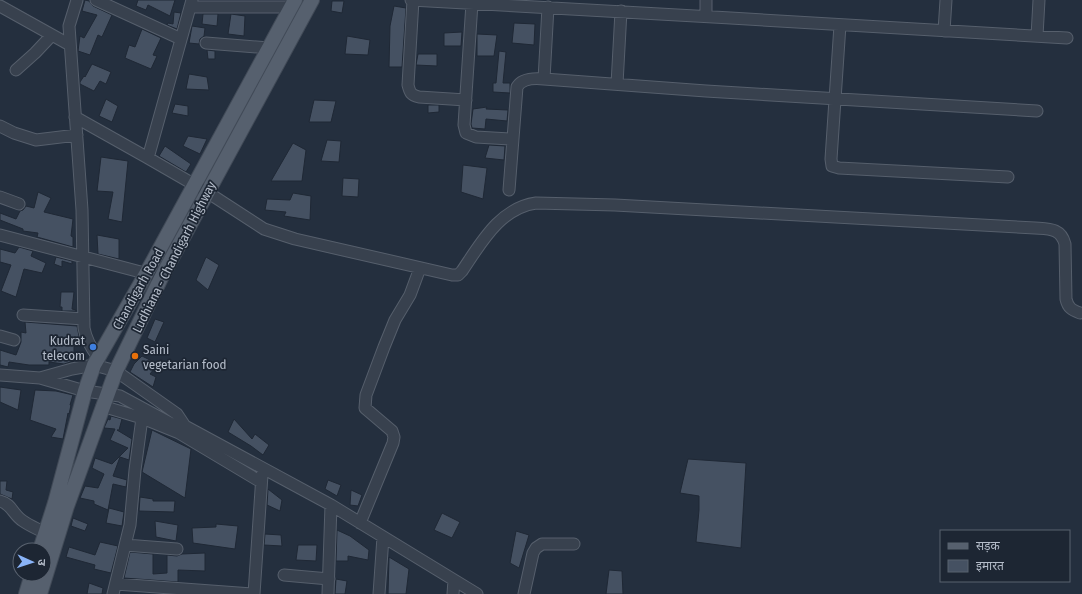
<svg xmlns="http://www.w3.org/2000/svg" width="1082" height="594" viewBox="0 0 1082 594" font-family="'Fira Sans Condensed','Noto Sans Devanagari',sans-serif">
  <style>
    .building { fill: #455162; stroke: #1f2835 }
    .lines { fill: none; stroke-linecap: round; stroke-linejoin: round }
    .minor-casing { stroke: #565f6c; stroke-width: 13 }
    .major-casing { stroke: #414a57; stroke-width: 16 }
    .minor { stroke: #38414e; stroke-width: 11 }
    .major { stroke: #56606e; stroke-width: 14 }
    .shop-dot { fill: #3f7fe0; stroke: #1d2633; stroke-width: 1.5 }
    .food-dot { fill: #e8710a; stroke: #1d2633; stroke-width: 1.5 }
    .labels { text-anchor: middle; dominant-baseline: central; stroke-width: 3.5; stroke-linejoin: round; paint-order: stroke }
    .street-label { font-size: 13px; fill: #b4bcc9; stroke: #1d2633 }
    .poi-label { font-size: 13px; fill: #b4bcc9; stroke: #1d2633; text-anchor: end }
  </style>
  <rect width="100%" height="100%" fill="#242f3e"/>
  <path class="building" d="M85,0L89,1L93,6L112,15L102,37L98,35L90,55L78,51L80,36L84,38L97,15L82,11Z
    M138,0H175L170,16L148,5L146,10L136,6Z
    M332,1H344L342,13L331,11Z
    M394,6L406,8L402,67H389L390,26Z
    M174,12L181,13L177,29L167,25L168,23L173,24Z
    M203,14H218L217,26L202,24Z
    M231,14L245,16L244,36L228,34Z
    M514,23L535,24L534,45L512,43Z
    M192,26L205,28L204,36L200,39L199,44L189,43Z
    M142,29L161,38L153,55L157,56L151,69L125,58L129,45L135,47Z
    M462,32L461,46H444V33Z
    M477,34L497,35L494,56H477Z
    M347,36L370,40L368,55L345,54Z
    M207,50L215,51V59H208Z
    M499,51L506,52L503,83H510V93L493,92V83H496Z
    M418,54H437V66L416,65Z
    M92,64L111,72L106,84L100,81L94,91L80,84V82L84,76L85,77Z
    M189,74L207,77L209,90L186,89Z
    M106,99L118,106L112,122L99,116Z
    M314,100L336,101L331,122H309Z
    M175,104L188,106V116L172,113Z
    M428,105H439V112L428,113Z
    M487,107L486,109L508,110L507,121L486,119L485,129L472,128L471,124L473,109Z
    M188,136L207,139L200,154L183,146Z
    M327,140L341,141L339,162L321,161Z
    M293,143L306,150L302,181H271Z
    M489,145L505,146L504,160L485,158Z
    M165,146L191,164L186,172L159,156Z
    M101,157L128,161L122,222L108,219L113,192L97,191Z
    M463,165L487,168L483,199L461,192Z
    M343,178L359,179L358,197L342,196Z
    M38,192L51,198L44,212L73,219L71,236L73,237V247L37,237L38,233L23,231V229L0,220V213L16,219L20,211L23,210L26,206L34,208Z
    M293,193L311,196L310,220L284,216L286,212L265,210L267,199L290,200Z
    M97,235L119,239V259L98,254Z
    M19,247L33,251L31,256L46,263L42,273L24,269L16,297L1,291L11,265L0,262V249L15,253Z
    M56,257L72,261V264L62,261V267L54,264Z
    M206,257L219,265L208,290L196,280Z
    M61,292H74L72,309L76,310V311H62V307H60Z
    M155,319L164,322L155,342L147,338Z
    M25,322L77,326L79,336L78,346H74V361L64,364L49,362V365H29L9,362L8,367L0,365V350L16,355L21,342V332L26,333Z
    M142,356L158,364L150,374L156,377L153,387L130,372L134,364Z
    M0,387L21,390L18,410L0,402Z
    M35,390L56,391L73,395L70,405H71L69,414L68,413L63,439L51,437L56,429L30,420Z
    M111,416L122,419L119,430H117L132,439L129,460L120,457L113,476L127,480L126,487L113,484L108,510L94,504V501L80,498L85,486L98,488L104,474L92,468L95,458L112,464L128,448L110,440L115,429L104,428L108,419L110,420Z
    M234,419L252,439L255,434L269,445L263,455L251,446L228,432Z
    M152,430L191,449L185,498L142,472Z
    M688,459L746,463L741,548L696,542L699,510V496L680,493Z
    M328,480L341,485L337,496L325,489Z
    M0,481H7L6,490L13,492L12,499L0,494Z
    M268,489L282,500L280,511L267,505Z
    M351,490L362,495L358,506L350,505Z
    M140,497L153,499V501H175L174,512L139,511Z
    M109,508L124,512L122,526L106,523Z
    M442,513L460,522L452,538L434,530Z
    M73,518L88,524L85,531L71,526Z
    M155,521L178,525L176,541L156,537Z
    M216,524L238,526L235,549L193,543L192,528L216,527Z
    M337,530L350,536L369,550L368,560L348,556V561H336Z
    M516,531L529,535L519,568L510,563Z
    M265,534L281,535L282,546L264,545Z
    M100,542L118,546L111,573L94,569L95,565L66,557L69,547L95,555Z
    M298,545H317L316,561L296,560Z
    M130,552L153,554V574L167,573V555L177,556L182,554L205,553V571L178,570V582L124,578Z
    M389,557L409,569L406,594H388Z
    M609,570L622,571L623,594H606Z
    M336,579L347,581L345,594H335Z
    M89,583L103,588L102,594H87Z"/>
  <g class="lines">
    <g class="minor-casing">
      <path id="minor" d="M77,0L69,26L82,210L84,328C86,340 91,348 98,357
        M96,0L181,39
        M192,0L148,158L207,192L264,229L295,239L452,275H458L462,271C481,243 500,208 536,203L615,205L1035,228C1049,229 1061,228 1065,244L1066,299C1068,308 1072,310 1080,313
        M411,0C630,11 848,26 1067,38
        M413,0L408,85C410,93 411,95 419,97L466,100
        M472,3L464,125L466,133L476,137L512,139
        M0,6L70,45
        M190,7H291
        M706,16V0
        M840,25L831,159L832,166L839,168L1008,177
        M944,31L946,0
        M1037,36L1039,0
        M206,43L269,48
        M16,70L35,53L52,35
        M544,79L548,7
        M617,84L621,11
        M75,117L148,158
        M0,126L14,133L36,140L77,135
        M509,190L517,87C522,78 534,78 544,79L706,91L1037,111
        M0,197L19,204
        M0,235L152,275
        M23,315L84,319
        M0,336L14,340
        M0,375L40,378L72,369L94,365L116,371L177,414L185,426
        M40,378L85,391L120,396L172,424L185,426L331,505L477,594
        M102,406L142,418L179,433L261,482
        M0,501C12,504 13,515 23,521C30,526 38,529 45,533
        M360,523L393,443L394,437L392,431L365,408L366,395L384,347L395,320L410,295L420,268
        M125,545L177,549
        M284,575L329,579
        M116,584L252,594
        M113,594L130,525L135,470L142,418
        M254,594L262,475
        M328,594L331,505
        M379,594L383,537
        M453,594L454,580
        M524,594L533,553L536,548L542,544H574"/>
    </g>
    <g class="major-casing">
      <path id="major" d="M40,550L55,503L85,391L94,365L146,274L295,0
        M26,594L32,574
        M40,594L67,506L116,371L161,278L312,0"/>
    </g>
    <use href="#minor" class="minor"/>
    <use href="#major" class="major"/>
  </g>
  <circle class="shop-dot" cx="93" cy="347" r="4"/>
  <circle class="food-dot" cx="135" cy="356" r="4"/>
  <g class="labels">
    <g class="street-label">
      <text transform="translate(174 257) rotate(-63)">Ludhiana - Chandigarh Highway</text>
      <text transform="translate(138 289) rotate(-61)">Chandigarh Road</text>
    </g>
    <g class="poi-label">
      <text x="85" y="340">Kudrat<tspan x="85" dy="15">telecom</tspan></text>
      <text x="143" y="349" text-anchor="start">Saini<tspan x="143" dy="15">vegetarian food</tspan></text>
    </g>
  </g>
  <rect x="940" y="530" width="130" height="52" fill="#1d2633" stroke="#59626f"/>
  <rect x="948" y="543" width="20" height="6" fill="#56606e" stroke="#59626f"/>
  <text x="976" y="550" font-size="12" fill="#b4bcc9">सड़क</text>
  <rect x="948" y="560" width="20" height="12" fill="#455162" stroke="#59626f"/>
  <text x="976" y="570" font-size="12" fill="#b4bcc9">इमारत</text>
  <g transform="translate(32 562) rotate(93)"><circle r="19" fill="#1d2633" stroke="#59626f"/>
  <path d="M0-3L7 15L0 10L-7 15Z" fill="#8ab4f8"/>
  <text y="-6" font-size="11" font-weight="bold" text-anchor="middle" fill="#b4bcc9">उ</text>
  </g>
</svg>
